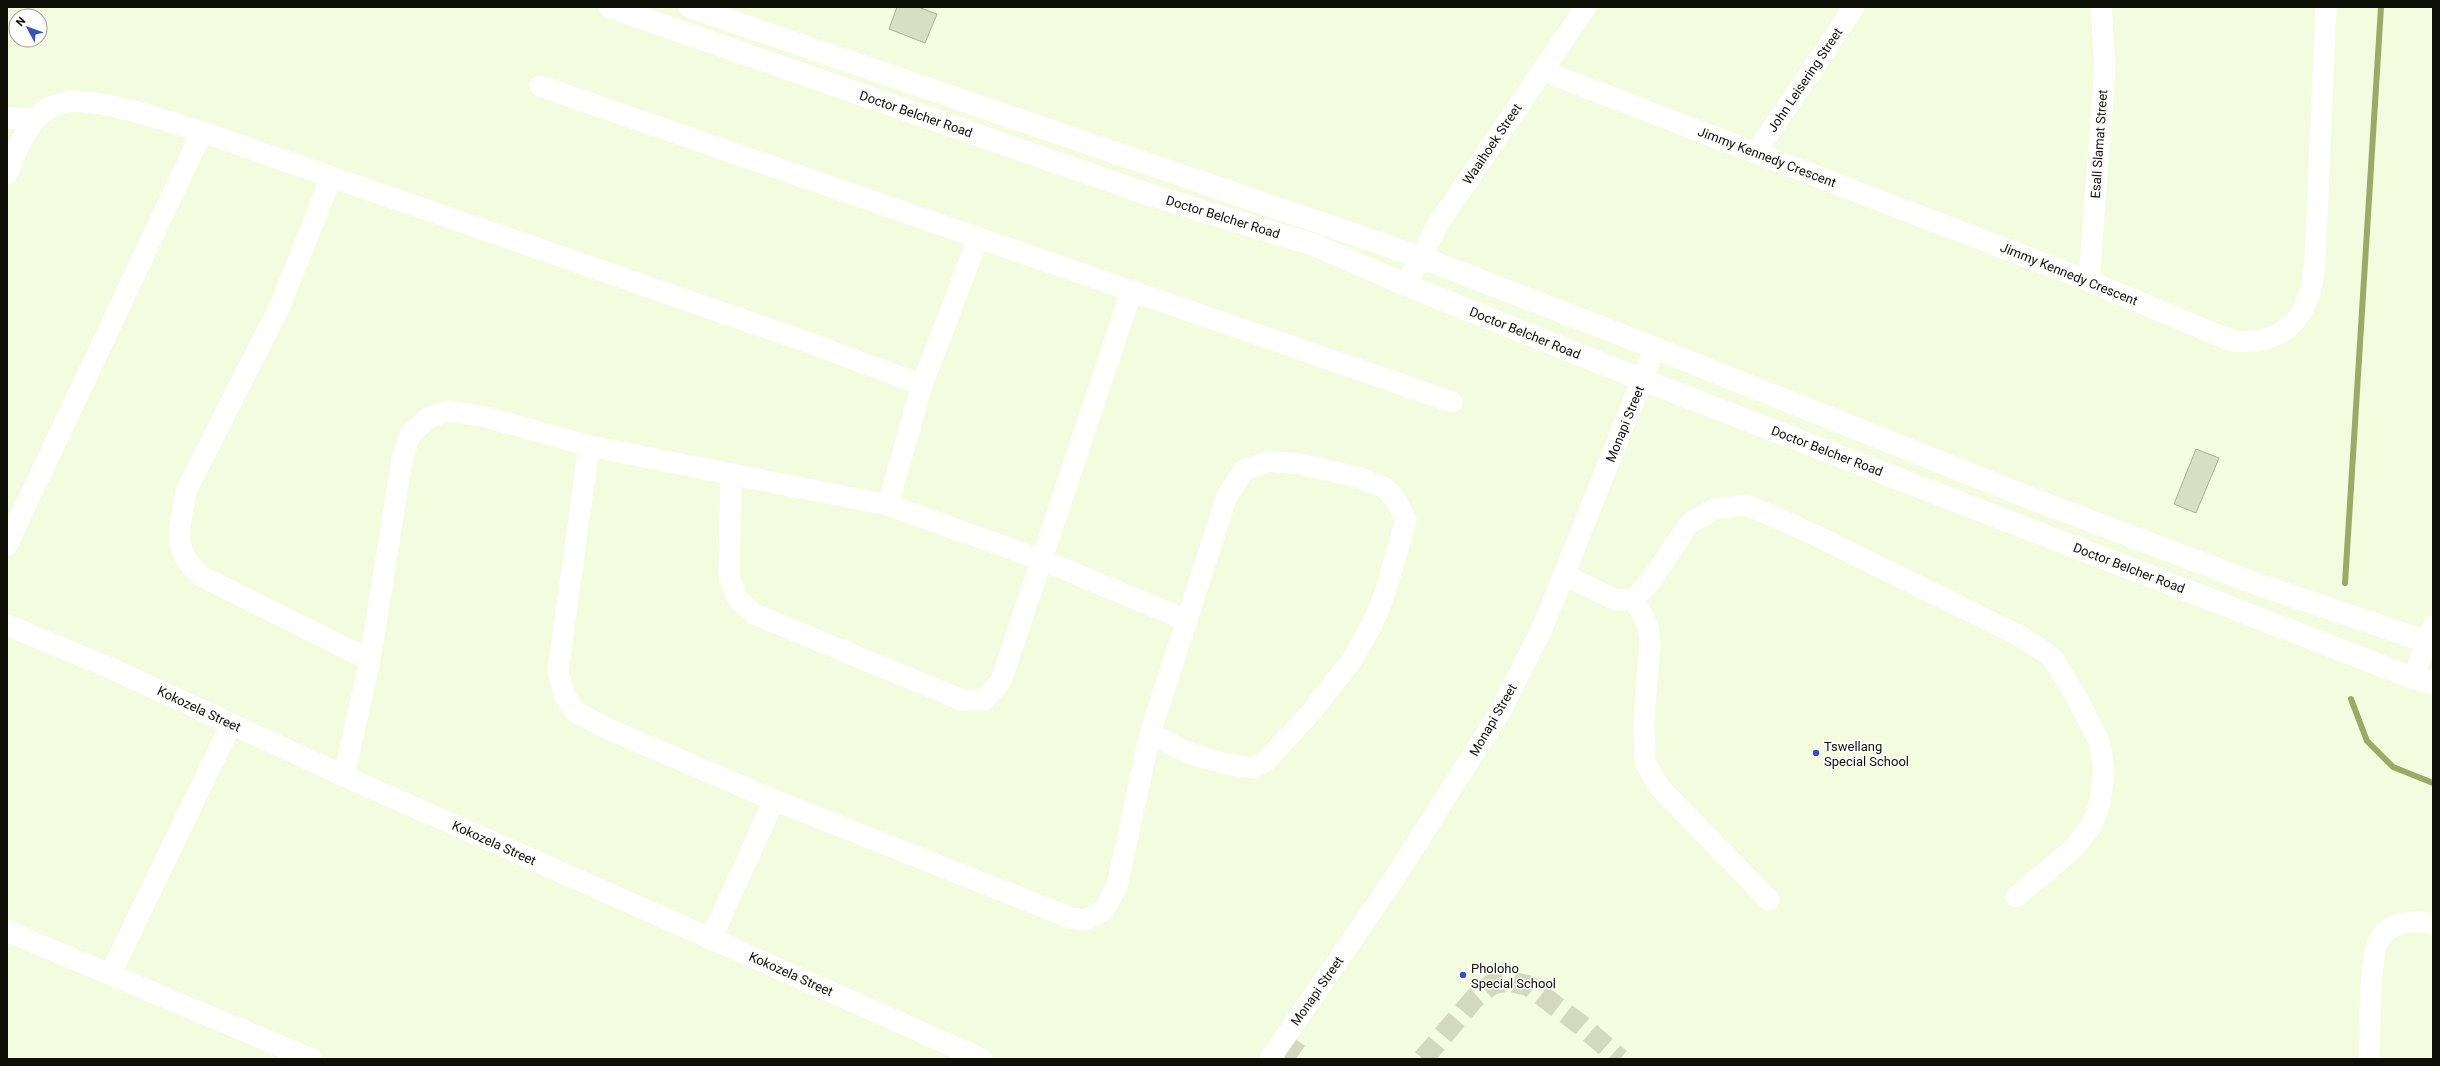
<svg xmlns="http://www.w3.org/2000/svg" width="2440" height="1066" viewBox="0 0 2440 1066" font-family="Roboto,sans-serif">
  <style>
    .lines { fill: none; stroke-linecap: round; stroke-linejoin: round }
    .stream { stroke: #9bab65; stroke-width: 6 }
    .building { fill: #d7dfc2; stroke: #aab196 }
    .minor-tunnel { stroke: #d2d9bf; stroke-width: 21; stroke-dasharray: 21 10; stroke-linecap: butt }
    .minor { stroke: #fff; stroke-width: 21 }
    .major { stroke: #fff; stroke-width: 22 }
    .poi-dot { fill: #384fc1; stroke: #fff; stroke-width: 1.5 }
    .labels { text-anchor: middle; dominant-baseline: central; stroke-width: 3; stroke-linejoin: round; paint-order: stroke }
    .street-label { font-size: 13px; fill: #0e1007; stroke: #fff }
    .poi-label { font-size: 13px; fill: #0e1007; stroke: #fff; text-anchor: start }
  </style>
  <rect width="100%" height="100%" fill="#f4fcdf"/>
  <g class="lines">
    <path class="stream" d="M2345,583L2381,7
      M2351,699L2367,741L2393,767L2433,783"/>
  </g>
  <path class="building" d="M897,7H918L937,14L925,43L889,29Z
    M2196,449L2219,458L2196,513L2174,504Z"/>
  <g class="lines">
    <path class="minor-tunnel" d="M1282,1042L1305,1059
      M1423,1059L1474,999L1492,984L1509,981L1529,986L1581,1025L1620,1059"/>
    <path class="minor" d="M1543,71L2089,281L2232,341C2289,346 2311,314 2315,261L2326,7
      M540,86L1452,402
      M7,118L35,119
      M1756,153L1854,7
      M7,174C15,156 22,135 35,120C43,110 61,100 75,101C116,103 163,120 202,132L807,342L922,385
      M331,178L280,306L187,489C183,510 173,538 186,559C189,565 197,571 203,577L370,660
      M2089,281L2105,67L2101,7
      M1406,285L1438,224L1586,7
      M589,446L558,671L565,697L576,712L606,728L774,800L1071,918L1086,920L1104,910L1117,886L1150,734L1227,496L1244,470L1269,461L1299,464L1357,477L1385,488L1396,500L1406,520L1386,590L1373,623L1352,660L1312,711L1267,760L1254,768L1227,764L1191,754L1150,734
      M731,475L729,575L737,598L754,614L962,700H984L1001,681L1131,293
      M888,505L922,385L978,239
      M7,545L202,132
      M1564,575L1616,600L1634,599L1650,582L1689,524L1714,509L1747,505L1817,536L2020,636L2052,657L2077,698L2100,743L2104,772L2100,803L2092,825L2073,849L2016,897
      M1634,599L1648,626L1650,642L1644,719L1645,762L1659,787L1769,900
      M7,625L110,668L344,776L982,1059
      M2413,678L2433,626
      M344,776L370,660L402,460L410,435L428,418L448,411L486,417L589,446L888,505L1042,560L1186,620
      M7,931L311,1059
      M711,939L774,800
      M111,973L231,724
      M1270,1059L1392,882L1500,712L1541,631L1655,348
      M2369,1059C2370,1037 2369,955 2379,940C2391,921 2413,919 2433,924"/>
    <path class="major" d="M610,7L1147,194L1314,245L1406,285L1643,380L2413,678L2433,683
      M690,7L1420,257L1655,348L2030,498L2254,583L2433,644"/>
  </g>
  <g class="poi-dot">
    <circle cx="1816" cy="753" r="4"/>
    <circle cx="1463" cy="975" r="4"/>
  </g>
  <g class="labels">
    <g class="street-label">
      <text transform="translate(1805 80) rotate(-56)">John Leisering Street</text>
      <text transform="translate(916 114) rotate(19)">Doctor Belcher Road</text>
      <text transform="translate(1492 144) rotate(-56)">Waaihoek Street</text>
      <text transform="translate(2099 144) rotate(-86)">Esall Slamat Street</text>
      <text transform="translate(1767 157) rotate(21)">Jimmy Kennedy Crescent</text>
      <text transform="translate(1223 217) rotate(17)">Doctor Belcher Road</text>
      <text transform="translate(2069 274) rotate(22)">Jimmy Kennedy Crescent</text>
      <text transform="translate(1525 333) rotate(22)">Doctor Belcher Road</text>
      <text transform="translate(1625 424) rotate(-68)">Monapi Street</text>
      <text transform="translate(1827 451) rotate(21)">Doctor Belcher Road</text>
      <text transform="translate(2129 568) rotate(21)">Doctor Belcher Road</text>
      <text transform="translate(199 709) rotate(25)">Kokozela Street</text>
      <text transform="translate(1493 720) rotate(-60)">Monapi Street</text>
      <text transform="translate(494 843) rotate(24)">Kokozela Street</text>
      <text transform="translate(791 974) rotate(24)">Kokozela Street</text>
      <text transform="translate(1317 991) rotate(-55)">Monapi Street</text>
    </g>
    <g class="poi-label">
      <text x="1824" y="746">Tswellang<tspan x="1824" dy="15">Special School</tspan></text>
      <text x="1471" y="968">Pholoho<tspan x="1471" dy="15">Special School</tspan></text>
    </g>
  </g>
  <rect width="2440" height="1066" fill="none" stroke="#0e1007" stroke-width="16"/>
  <g transform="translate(28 28) rotate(311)"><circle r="19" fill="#ffffff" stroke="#9f9f9c"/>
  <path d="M0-3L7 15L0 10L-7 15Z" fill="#384fc1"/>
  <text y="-6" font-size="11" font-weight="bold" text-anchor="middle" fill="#0e1007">N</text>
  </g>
</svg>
